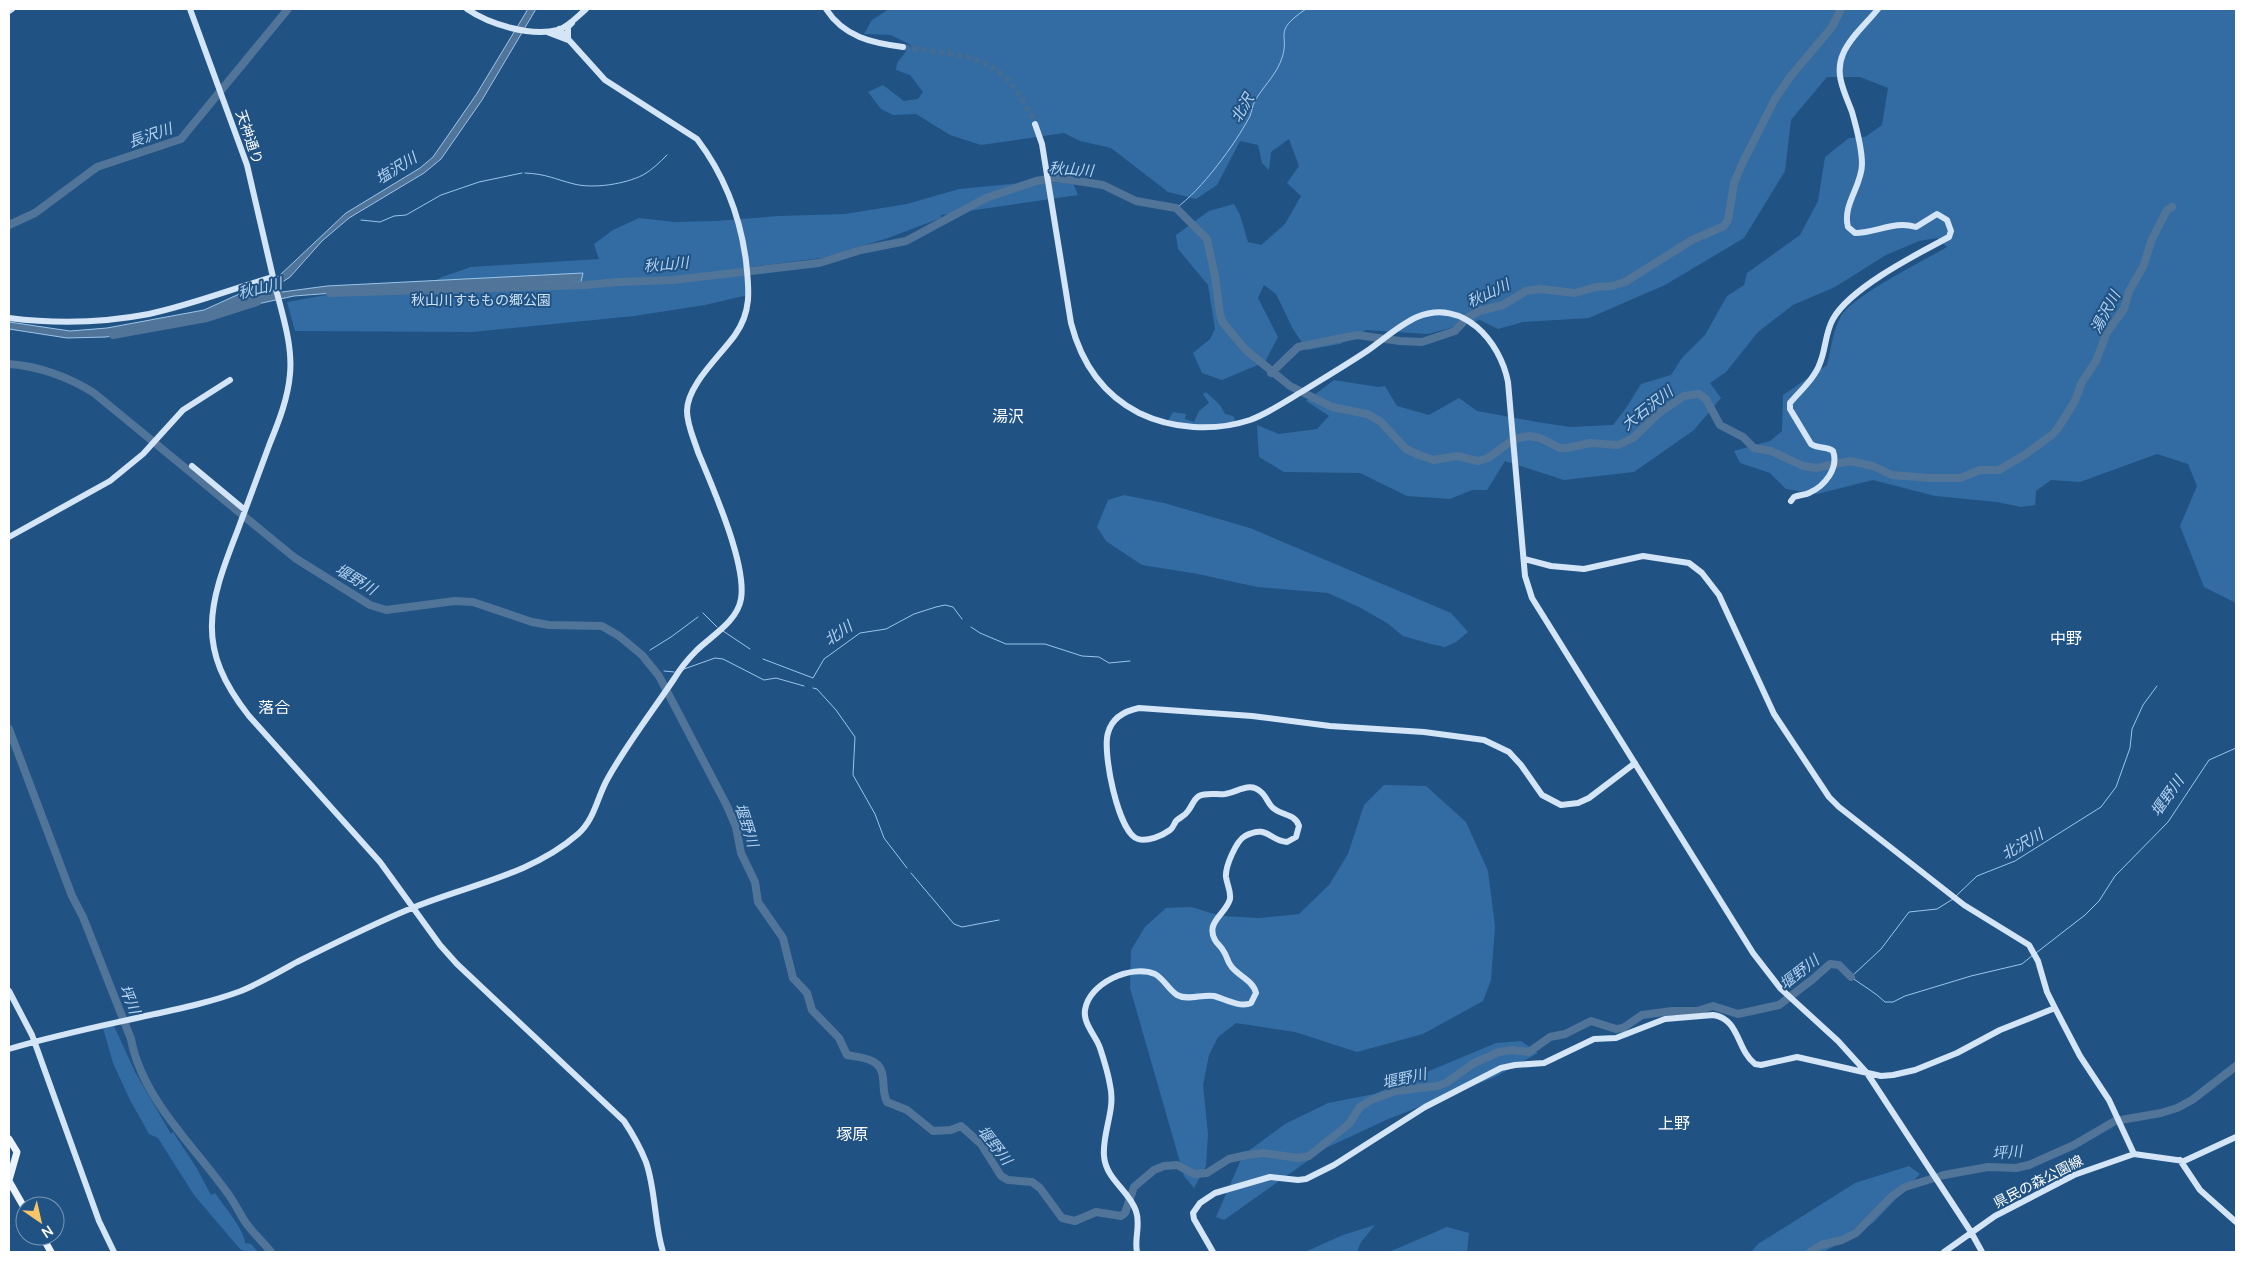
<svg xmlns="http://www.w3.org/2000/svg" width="2245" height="1261" viewBox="0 0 2245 1261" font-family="Manrope,'Noto Sans JP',sans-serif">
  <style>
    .green { fill: #336ca2 }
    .water { fill: #517499; stroke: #9bc5eb }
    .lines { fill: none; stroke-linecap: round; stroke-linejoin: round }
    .stream { stroke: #9bc5eb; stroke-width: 1 }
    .river { stroke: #517499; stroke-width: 8 }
    .secondary-tunnel { stroke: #416c96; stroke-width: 6; stroke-dasharray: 6 3; stroke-linecap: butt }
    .secondary { stroke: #d3e5f7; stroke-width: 6 }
    .primary { stroke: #ebf4fe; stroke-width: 7 }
    .labels { text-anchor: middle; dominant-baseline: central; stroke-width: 4; stroke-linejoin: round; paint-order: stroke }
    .street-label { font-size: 14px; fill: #fff; stroke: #205284 }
    .park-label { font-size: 14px; fill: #cce2f7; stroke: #205284 }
    .water-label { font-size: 15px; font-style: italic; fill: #b3d3f1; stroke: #205284 }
    .quarter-label { font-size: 16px; fill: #fff; stroke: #205284 }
  </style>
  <rect width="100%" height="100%" fill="#205284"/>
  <path class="green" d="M889,9H2236V603L2204,587L2180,526L2197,486L2188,464L2157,454L2080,482L2051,480L2036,491L2035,505L2021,507L1997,502L1935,496L1873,480L1817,494L1786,489L1770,473L1740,463L1734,451L1770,441L1782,431L1783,395L1827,365C1831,349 1833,330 1841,316C1854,295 1923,261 1947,247L1937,238L1919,241L1886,255L1835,287L1793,305L1758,332L1726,372L1710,383L1721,398L1694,430L1634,472L1564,480L1505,461L1487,490H1472L1450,499L1407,496L1360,473L1284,472L1259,457L1257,425L1279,434L1317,429L1329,416L1306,401L1334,380L1378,387L1385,386L1397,406L1429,415L1459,398L1477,411L1537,422L1570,427L1613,425L1626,408L1641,384L1671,375L1682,358L1705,335L1727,296L1744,285L1747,273L1800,235L1818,201L1825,157L1849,138L1865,137L1882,125L1888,88L1860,77H1827L1791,120L1785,171L1744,238L1665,285L1589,318L1523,322L1498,329L1480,320L1428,334L1366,330L1340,344L1307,350L1293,329L1276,294L1264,285L1258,298L1278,337L1265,362L1222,380L1202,373L1193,353L1210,339L1215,329L1208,285L1178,249L1176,235L1209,211L1234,204L1240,215L1248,242L1261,245L1285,224L1301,196L1287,183L1299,166L1289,139L1271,152L1269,170L1262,163L1258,145L1240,141L1217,185L1196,199L1168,192L1111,148L1080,141L1064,133L981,145L950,135L916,114L893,115L881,109L868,92L883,85L904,101L918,99L923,92L910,75L896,70L897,63L911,45L891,35L864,34L872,20Z
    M1030,182L1073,183L1078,195L941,215V218L888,238L822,258L743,268L748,295L705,305L634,316L472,332L295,331L287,302L326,295L412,293L442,277L471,267L599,259L594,244L613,230L639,218L674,222L716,221L778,216L845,214L907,204L959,189Z
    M1206,392L1220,405L1225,414L1233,416L1235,419L1233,422L1200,426L1167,422L1173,412L1186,414L1185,419L1194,422L1199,411L1209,403L1203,394Z
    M1124,495L1164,503L1250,528L1451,613L1468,632L1456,642L1445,647L1431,644L1403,636L1387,623L1359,607L1328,593L1257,587L1198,574L1142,565L1106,541L1097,527L1108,500Z
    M1384,785L1426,786L1466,822L1488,871L1495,926L1491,980L1483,1001L1423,1034L1357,1052L1295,1032L1236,1023L1218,1037L1209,1055L1203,1085L1208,1134L1206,1166L1194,1188L1184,1176L1130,988L1131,950L1145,927L1166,908L1191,907L1221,916L1259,918L1299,914L1329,885L1348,854L1364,805Z
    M114,1026L135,1072L171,1134L173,1132L196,1167L211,1195L215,1193C223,1205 244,1229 245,1243L251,1244L258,1252H245L240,1249L194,1195L158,1138L149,1134L130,1100L113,1063L103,1028Z
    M1521,1041L1538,1053L1495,1077L1386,1120L1326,1148L1224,1220L1216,1217L1243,1155L1285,1124L1328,1103L1374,1094L1496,1043Z
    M1909,1166L1920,1174L1873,1223L1824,1252H1751L1758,1244L1855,1183Z
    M1375,1225L1361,1242L1357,1252H1305L1343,1235Z
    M1447,1227L1469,1233L1467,1252H1389Z"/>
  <path class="water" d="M528,9H536L482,100L441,159L424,173L349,218L322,241L290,277L278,285L282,292L327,286L583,273L581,282L372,290L294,296L106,337L67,338L9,329V322L70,331L107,328L204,310L279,276L346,213L420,168L433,157L476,95Z"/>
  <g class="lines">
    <path class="stream" d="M525,173C547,174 554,179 574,184C594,189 625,184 643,175C652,170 660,162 667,155
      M1176,208C1201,191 1236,143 1250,116C1252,111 1252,106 1255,101C1262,88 1274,77 1280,63C1293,34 1269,34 1306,9
      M361,220L380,222L394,216L406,215L441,195L479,182L522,173
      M703,613L717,627
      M971,627L980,633L1006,644H1045L1082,656L1099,657L1109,663L1130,661
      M723,631L750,649
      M650,650L671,637L698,617
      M763,659L813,678L824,659L860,633L886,629L914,614L936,607L945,605L953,607L962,619
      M652,666L655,667
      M684,669L715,658L723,659L764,680L776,678L804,686
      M664,671L674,672
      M813,688L817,689L836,710L855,737L853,775L875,814L884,838L907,868
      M911,873L954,924L962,927L999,920
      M1956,896L1977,876L2015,861L2101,807L2116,787L2130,748L2132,729L2143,705L2157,686
      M1953,899L1937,909L1909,912L1881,949L1851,977C1863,986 1875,992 1885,1002H1893L1905,996L1971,976L2022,964L2033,955
      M2036,953L2085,915L2099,901L2115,876L2168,822L2209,760L2236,748"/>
    <path class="river" d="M9,225L35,213L97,167L181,139L288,9
      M330,293L586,285L618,282L673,280L819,263L861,250L906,241L986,198L1036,181L1054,178L1071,180L1103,185L1136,201L1176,208L1207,239L1215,276L1220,314L1223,323L1246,350L1290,386L1332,407L1367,414L1380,421L1406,449L1419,455L1434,460L1457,456L1478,461L1488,458L1514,439L1529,436L1540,438L1560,448H1567L1590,443L1618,445L1633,438L1659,413L1684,396L1699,394L1706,399L1720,425L1743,437L1754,448L1771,451L1803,466L1816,468L1850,461L1873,466L1892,475L1929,478H1960L1980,470H1999L2026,454L2053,434L2058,428L2075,401L2082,382L2096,361L2107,332L2124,309L2129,291L2143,267L2152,239L2167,210L2172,207
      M113,335L207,318L257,302
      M9,364C38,366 69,377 94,393L295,558L370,605L386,610L455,601L473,602L532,622L549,625L602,626L619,636L642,655L659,676L727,806L736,827L741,853L755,882L758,902L783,938L793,978L807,993L812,1010L839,1038L847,1055C862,1058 882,1058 883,1078C884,1087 883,1094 887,1102L907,1110L933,1131L951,1130L961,1126L981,1144L1001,1176L1008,1180L1032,1182L1040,1188L1062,1218L1075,1221L1096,1212L1121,1216L1125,1213L1134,1187L1154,1170L1164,1166L1177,1165L1194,1174L1207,1173L1229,1159L1247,1155L1263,1153L1298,1158L1309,1156L1349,1124L1360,1107L1371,1100L1396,1091L1437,1086L1446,1083L1474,1063L1499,1052L1512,1050L1529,1052L1550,1037L1565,1034L1591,1021L1616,1029L1623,1028L1642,1015L1672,1011H1697L1713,1006L1738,1014L1779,1005L1813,979L1830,964L1839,965L1851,977
      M1271,373L1298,347L1357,335L1400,341L1422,342L1455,331L1467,318L1479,311L1503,305L1526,291L1540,289L1575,293L1596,287L1612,286L1625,282L1692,240L1724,226L1728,220L1734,183L1743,162L1775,99L1790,77L1832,27L1841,9
      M9,729L72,896L83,917L131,1039C142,1098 192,1144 226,1191C234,1201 239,1213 246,1223C254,1234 263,1242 271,1252
      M1810,1252L1821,1245L1842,1240L1856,1233L1891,1197L1905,1187L1944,1175L1988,1167L2016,1168L2029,1165L2074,1145L2115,1121L2161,1113L2177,1108L2192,1100L2236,1066"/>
    <path class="secondary-tunnel" d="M903,47C974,58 1002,52 1035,124"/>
    <path class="secondary" d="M467,9C489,24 530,37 558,30C568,27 578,16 586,9
      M826,9C844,37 872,43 903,47
      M9,11L12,9
      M547,32L568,40V27L572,23
      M1035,124L1042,144L1071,323C1081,362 1102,394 1139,413C1172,429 1214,432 1250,420C1269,413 1286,401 1303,391C1324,378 1346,365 1367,351C1383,340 1399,325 1417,317C1463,298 1500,341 1508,382L1525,576L1532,598L1753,953L1780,988L1838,1041L1867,1073L1971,1232L1982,1252
      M273,277C280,308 293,342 290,374C288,398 279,421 270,443C259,473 248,502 237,532C208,606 195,648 249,716L380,862L440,945L457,964L624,1121C632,1133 640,1147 646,1162C656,1191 654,1223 663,1252
      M9,318C56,324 102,323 149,314C191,305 232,289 273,277L247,165L190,9
      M192,466L245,510
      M1791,501L1794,497C1799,495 1805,495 1809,493C1825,486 1839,468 1833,451C1827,446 1818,449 1811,444L1790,409V403C1800,391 1815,378 1820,363C1826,349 1825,333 1833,319C1850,288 1917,254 1949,237L1951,231L1947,220L1937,214L1916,227C1894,220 1877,233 1855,233L1848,227C1842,205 1862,186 1862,164C1862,151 1856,126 1852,112C1845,93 1834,74 1843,54C1850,37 1867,23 1878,9
      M9,537L110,481L143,454L183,410L230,380
      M1524,559L1551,566L1584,569L1643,556L1689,563L1702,573L1719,595L1774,714L1829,797L1839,807L1964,905L2029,945L2038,961L2047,992L2055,1008L2080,1056L2109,1100L2134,1154
      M9,991L32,1035L99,1221L114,1252
      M9,1049C49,1037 91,1028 132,1019C168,1011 206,1004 241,991C260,983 279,972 297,962C335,943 373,924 412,908C468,885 531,875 578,834C595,819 597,797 608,778C627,744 652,712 674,679C680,669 687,660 696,651C711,636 737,622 741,599C747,564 712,486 698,452C694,439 687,425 687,411C687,385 720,356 735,335C752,311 749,289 746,261C740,215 725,176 697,139L605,80L559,29
      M2180,1160L2200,1190L2236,1222
      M1137,1252C1134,1238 1141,1225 1136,1211C1129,1190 1106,1180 1104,1156C1102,1132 1116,1110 1110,1085C1108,1073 1104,1060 1100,1048C1096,1036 1083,1024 1085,1010C1089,983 1131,964 1155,974C1164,979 1168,989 1177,995C1188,1001 1202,994 1214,996C1225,999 1240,1008 1251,1003L1256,993C1253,980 1238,976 1231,966C1227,961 1227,956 1224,952C1222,947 1217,944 1215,940C1205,922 1226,914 1230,899C1231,890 1227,885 1226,877C1225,867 1236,841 1245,836C1268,824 1269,841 1287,842L1296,837L1299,826C1295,813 1281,816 1272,807C1268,803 1266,796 1261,792C1250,781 1238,792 1225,794C1217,795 1207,792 1199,796C1193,800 1192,806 1188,811C1185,816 1180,817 1176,821C1174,824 1173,828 1170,830C1162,836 1147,842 1138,839C1118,833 1102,751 1108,733C1112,718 1124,711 1139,708L1252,716L1330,726L1424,732L1484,740L1509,752L1521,765L1542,795L1561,805L1578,803L1589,798L1635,763
      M1213,1252L1194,1219L1193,1213L1200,1203L1215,1193L1270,1177L1298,1180L1306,1179L1334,1165L1425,1107L1501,1068L1515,1065L1544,1063L1594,1039L1616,1038L1665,1019L1713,1015C1740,1019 1736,1049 1755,1064L1761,1065L1797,1057L1881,1076L1893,1075L1915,1070L1957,1053L2000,1030L2055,1008
      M1944,1252L1995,1216L2074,1175L2134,1154L2184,1161L2236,1137"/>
    <path class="primary" d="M9,1139L17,1152L9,1180
      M9,1181L25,1209
      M42,1236L51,1252"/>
  </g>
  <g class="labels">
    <g class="street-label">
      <text transform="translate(250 137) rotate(71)">天神通り</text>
      <text transform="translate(2038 1181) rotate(-27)">県民の森公園線</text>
    </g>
    <g class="park-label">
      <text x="481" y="299">秋山川すももの郷公園</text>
    </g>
    <g class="water-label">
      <text transform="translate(1242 108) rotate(-60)">北沢</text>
      <text transform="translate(150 135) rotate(-19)">長沢川</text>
      <text transform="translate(396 168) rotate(-32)">塩沢川</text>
      <text transform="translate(1071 169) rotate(4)">秋山川</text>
      <text transform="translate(666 264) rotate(-5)">秋山川</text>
      <text transform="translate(260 288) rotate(-14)">秋山川</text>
      <text transform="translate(1488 293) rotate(-25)">秋山川</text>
      <text transform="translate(2105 312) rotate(-62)">湯沢川</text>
      <text transform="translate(1647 408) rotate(-38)">大石沢川</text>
      <text transform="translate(356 579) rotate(31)">堰野川</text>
      <text transform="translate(838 633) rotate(-34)">北川</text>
      <text transform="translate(2167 796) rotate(-55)">堰野川</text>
      <text transform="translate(747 825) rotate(72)">堰野川</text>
      <text transform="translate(2022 844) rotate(-30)">北沢川</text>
      <text transform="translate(1799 972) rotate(-38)">堰野川</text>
      <text transform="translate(130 999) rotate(68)">坪川</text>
      <text transform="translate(1404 1078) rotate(-12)">堰野川</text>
      <text transform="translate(995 1145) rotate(52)">堰野川</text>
      <text transform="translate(2007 1152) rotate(-5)">坪川</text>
    </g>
    <g class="quarter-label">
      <text x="1008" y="416">湯沢</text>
      <text x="2066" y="638">中野</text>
      <text x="274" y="707">落合</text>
      <text x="1674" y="1123">上野</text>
      <text x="852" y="1134">塚原</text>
    </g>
  </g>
  <rect width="2245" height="1261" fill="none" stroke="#ffffff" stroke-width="20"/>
  <g transform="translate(40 1221) rotate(146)"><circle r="24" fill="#205284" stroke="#7997b5"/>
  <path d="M0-4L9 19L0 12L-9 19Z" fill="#f7c568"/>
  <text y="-8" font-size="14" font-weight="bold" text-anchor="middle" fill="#ffffff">N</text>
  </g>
</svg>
